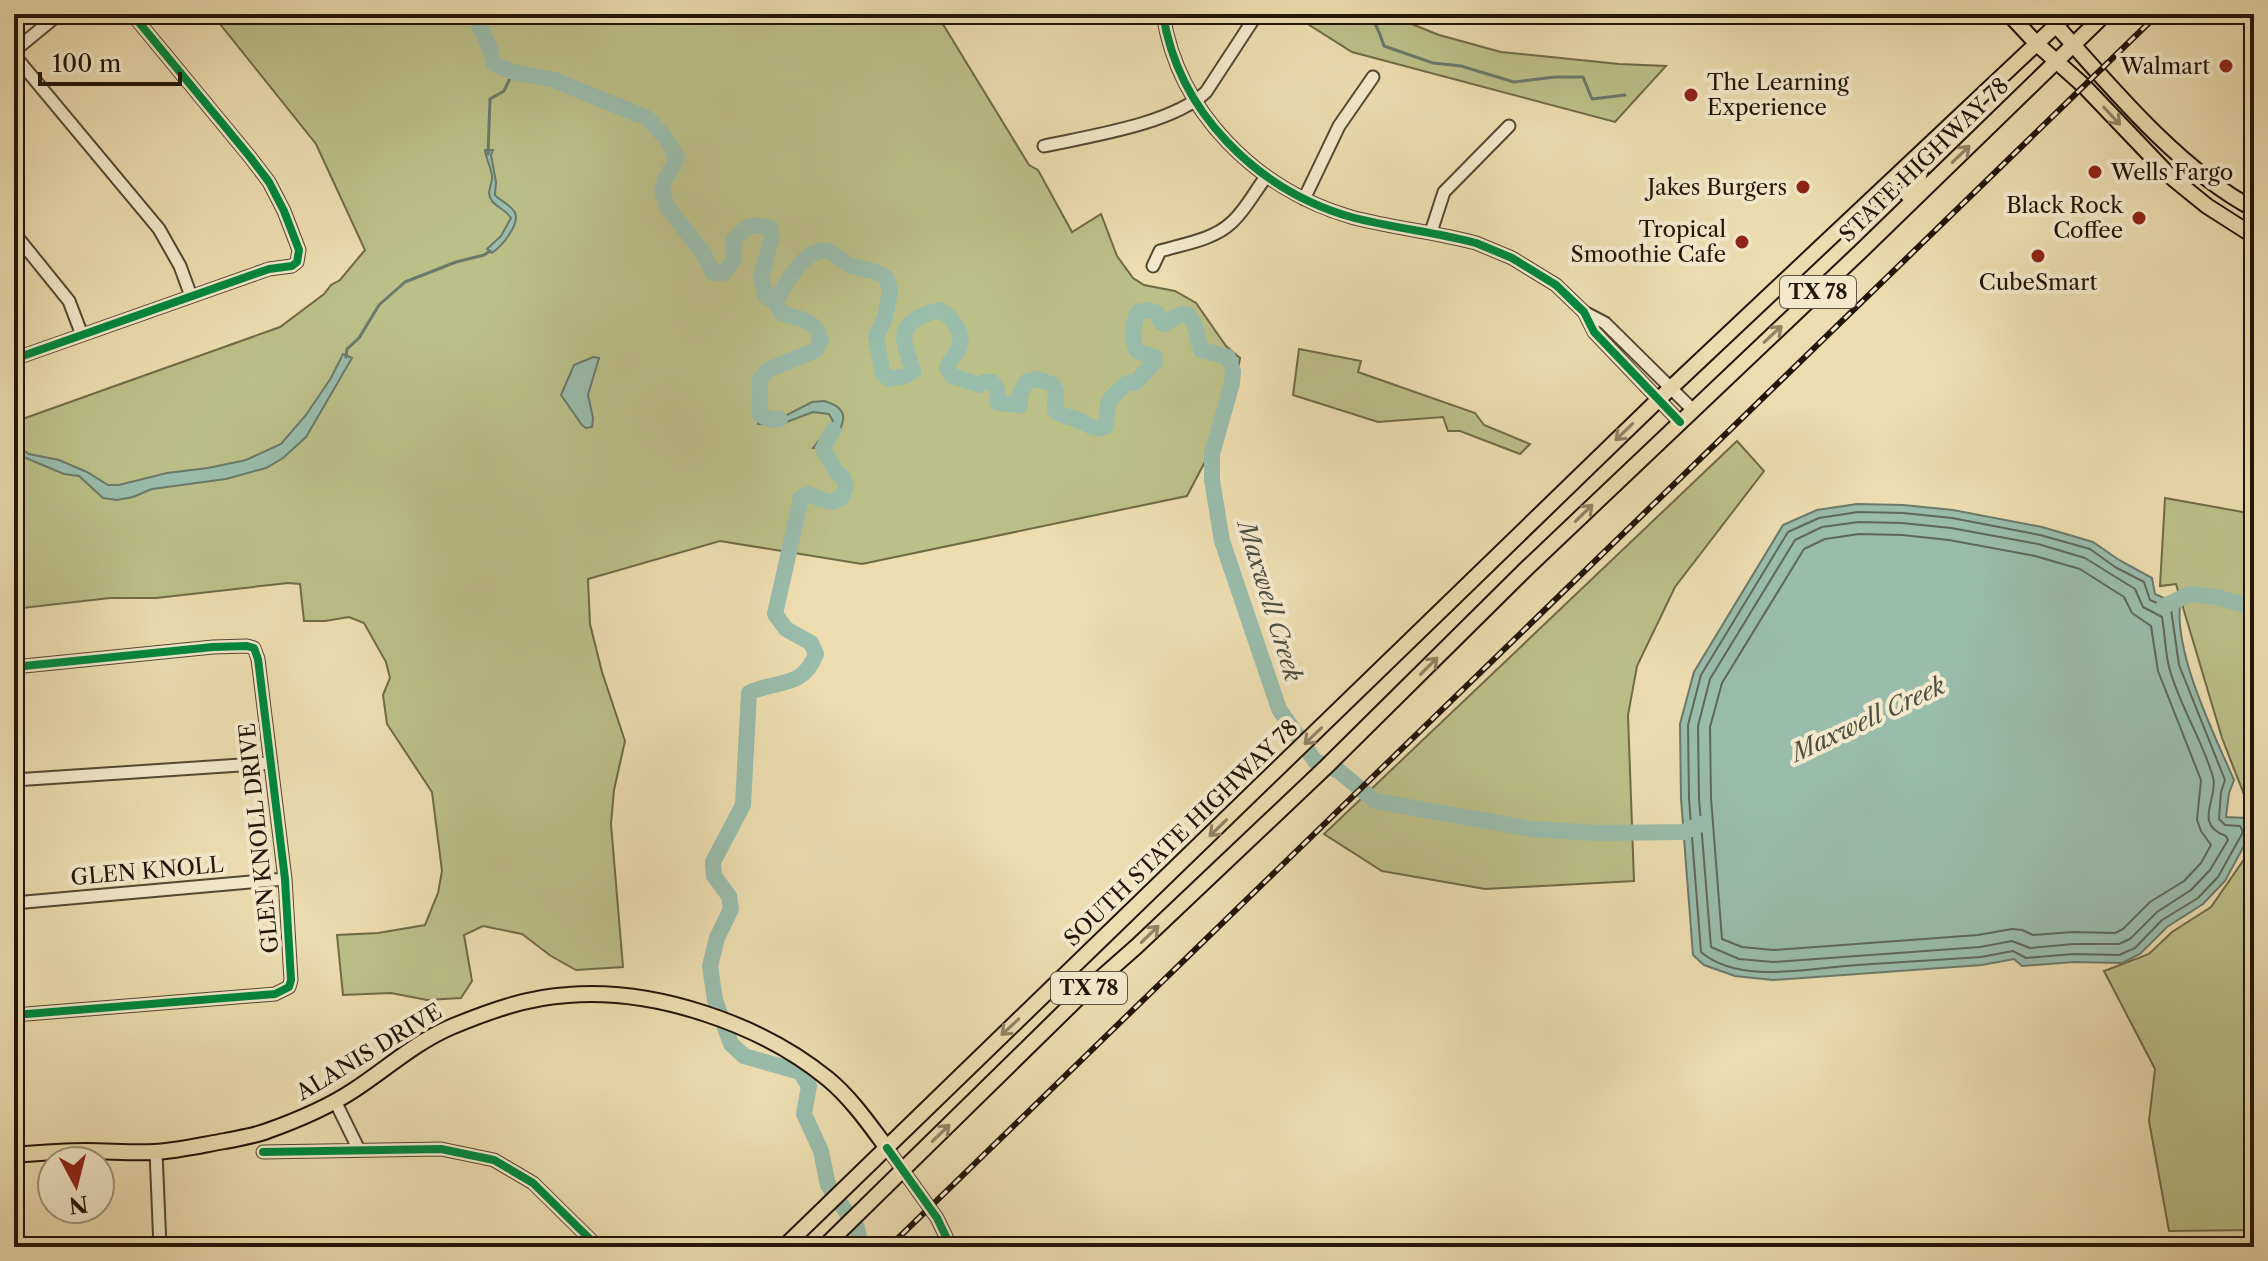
<svg xmlns="http://www.w3.org/2000/svg" width="2268" height="1261" viewBox="0 0 2268 1261" font-family="'Libre Caslon Text',serif">
  <style>
    .green { fill: #bbbf88; stroke: #6f6a48; stroke-width: 2 }
    .water { fill: #99bcab; stroke: #6a796a; stroke-width: 2 }
    .lines { fill: none; stroke-linecap: round; stroke-linejoin: round }
    .shore { stroke: #5e685a; stroke-width: 2 }
    .stream { stroke: #6a796a; stroke-width: 3 }
    .river { stroke: #99bcab; stroke-width: 16 }
    .minor-casing { stroke: #554732; stroke-width: 15 }
    .major-casing { stroke: #231509; stroke-width: 18 }
    .minor { stroke: #f3e8cb; stroke-width: 11 }
    .major { stroke: #ecdcaf; stroke-width: 14 }
    .rail-casing { stroke: #231509; stroke-width: 6 }
    .rail { stroke: #f3e8cb; stroke-width: 3; stroke-dasharray: 9; stroke-linecap: butt }
    .cycleway-casing { stroke: #f3e8cb; stroke-width: 13 }
    .cycleway { stroke: #00873e; stroke-width: 8 }
    .oneway { stroke: #928264 }
    .poi-dot { fill: #8f2418; stroke: #f3e8cb; stroke-width: 3 }
    .labels { text-anchor: middle; dominant-baseline: central; stroke-width: 8; stroke-linejoin: round; paint-order: stroke }
    .shield { fill: #f3e8cb; stroke: #615443; stroke-width: 2 }
    .shield-label { font-size: 20px; font-weight: bold; fill: #231509 }
    .poi-label { font-size: 22px; fill: #231509; stroke: #f3e8cb; text-anchor: end }
    .street-label { font-size: 22px; fill: #231509; stroke: #f3e8cb }
    .water-label { font-size: 24px; font-style: italic; fill: #4c4f42; stroke: #f3e8cb }
  </style>
  <rect width="100%" height="100%" fill="#ecdcaf"/>
  <filter id="stains"><feTurbulence type="fractalNoise" baseFrequency=".0025" numOctaves="4"/><feColorMatrix values="0 0 0 0 .2 0 0 0 0 .09 0 0 0 0 .02 0 0 0 .5 -.17"/></filter>
  <radialGradient id="worn" r=".72"><stop offset=".6" stop-color="#630" stop-opacity="0"/><stop offset="1" stop-color="#630" stop-opacity=".3"/></radialGradient>
  <path class="green" d="M212,14H939L941,21L1029,165L1038,170L1072,232L1101,214L1117,256L1133,278L1144,285L1175,291L1196,303L1226,346L1240,358L1231,412L1187,496L862,564L720,541L588,579L590,624L602,672L625,741L614,790L611,824L623,967L576,970L551,956L522,934L483,926L464,935L472,981L461,998L427,1000L391,993L343,995L337,935L378,933L425,925L438,893L442,871L432,792L387,724L383,695L390,678L386,662L364,623L349,617L325,621H304L300,584L288,583L156,598H110L14,609V422L280,327L324,294L331,285L340,280L365,250L316,144Z
    M1292,14H1387L1439,35L1501,52L1619,64L1666,66L1615,122L1352,52Z
    M1299,349L1361,361L1358,372L1475,413L1484,425L1530,444L1520,454L1460,431H1448L1443,417L1378,422L1293,395Z
    M1737,441L1764,471L1675,587L1637,666L1628,715L1634,881L1485,889L1382,871L1324,834Z
    M2165,498L2254,514V844L2252,815L2222,738L2176,584L2160,586Z
    M2254,845V1230L2169,1231L2149,1121L2155,1069L2104,971L2149,954L2172,932L2211,907Z"/>
  <path class="water" d="M485,150H493L491,155L496,182L495,195C500,201 512,205 515,213C520,225 501,247 492,253L487,249L501,236L511,218C506,210 498,208 492,201C485,192 493,185 492,176C491,167 486,159 485,150Z
    M343,354L352,358L306,437L283,458L266,468L226,479L152,489L133,497L117,500L103,498L79,476L64,474L14,453V444L29,454L59,460L87,472L108,485H119L167,473L208,468L246,460L281,444L306,415L331,378Z
    M593,357L599,358L588,395L593,418L592,427L586,428L582,425L561,395L574,365Z
    M824,401C857,410 840,429 829,449L813,448L829,429L833,421L829,414L813,412L784,423L758,424L760,415H787L812,402Z
    M1857,504L1903,505L1953,510L2042,527L2093,542L2119,560L2152,578L2155,594L2168,600L2181,598C2171,648 2214,734 2234,780L2229,793L2226,817L2246,818L2252,831L2225,881L2203,904L2167,927L2140,954L2122,963L2074,962L2022,966L2014,959L1982,965L1773,980L1735,976L1704,965L1693,955L1681,799L1680,724L1694,672L1783,525L1817,510Z"/>
  <g class="lines">
    <path class="shore" d="M1858,512L1903,513L1952,518L2040,535L2090,549L2115,567L2144,582L2150,600L2171,609L2179,665L2225,780L2221,792L2219,819L2225,825L2240,826L2243,832L2218,877L2198,898L2162,920L2135,948L2119,955L2074,954L2026,958L2013,951L1981,957C1940,960 1898,962 1857,965C1811,968 1739,985 1701,952L1689,799L1688,725L1701,675L1788,532L1819,518Z
      M1859,522L1902,523L1951,528L2038,544L2085,558L2135,589L2143,607L2162,617C2165,634 2165,651 2169,667C2179,705 2202,739 2213,777C2219,798 2192,824 2226,836L2228,840L2210,870L2191,890L2157,912L2130,939L2119,944H2074L2030,948L2012,941L1980,947L1773,962L1739,959L1711,947L1699,798L1698,726L1710,679L1795,540L1822,527Z
      M1859,534L1902,535L1949,540L2035,556L2080,569L2124,597L2132,613L2151,626L2158,671L2201,780L2197,820L2201,831L2211,845L2201,863L2184,881L2150,902L2123,929L2115,933L2073,932L2033,935L2022,930L2012,929L1978,935L1773,950L1742,947L1722,939L1711,798L1710,727L1722,683L1804,549L1825,539Z"/>
    <path class="stream" d="M1360,14C1376,17 1379,32 1384,46L1433,63L1461,66L1514,82L1555,77H1583L1592,99L1625,95
      M488,154L490,99L504,91L513,72
      M346,357L347,349L359,338L379,305L405,282L456,262L484,255L490,251"/>
    <path class="river" d="M474,14L490,49L494,64L513,72L554,80L647,118L666,138L677,158L665,180L662,191L668,208L704,254L713,273H724L734,258V239C748,226 751,222 770,228L772,237L761,278L766,297L775,302L782,314C800,318 815,320 821,339L816,350L768,370L760,379V415L771,420L780,419
      M775,302C785,286 804,246 828,251C836,254 842,262 850,265C863,270 873,269 886,277L890,290L885,318L876,336L882,372L889,379L905,376L913,371C910,361 904,347 904,337C906,319 927,313 940,310C953,318 966,334 958,350C954,356 950,360 947,367L952,376L979,385L984,382H992L997,389L998,403L1020,405V394L1027,381L1037,379L1052,384L1056,391L1055,410C1063,418 1070,416 1080,421C1090,425 1092,431 1105,427C1108,418 1106,413 1108,405C1110,396 1121,390 1127,383H1135L1155,362L1154,357L1137,351C1131,338 1133,325 1138,312L1148,310L1157,313L1160,321L1164,324L1181,314L1188,315L1194,323L1201,350L1228,357L1233,371L1232,383L1212,454V480L1222,541L1279,709L1315,761L1339,771L1375,801L1532,829L1597,833L1684,832L1701,824
      M833,430L823,449L837,473L843,477L846,486L842,497L833,502L822,500L809,494L801,498L775,614L786,629L811,643L816,654C802,690 777,679 749,693L743,805L713,862L714,876L729,896L731,909L717,938L710,966L715,1000L731,1044L744,1056L800,1072L809,1086L804,1114L821,1151L828,1185L857,1228L860,1241L852,1247
      M2164,606L2190,594L2217,597L2254,608"/>
    <g class="minor-casing">
      <path id="minor" d="M1163,14C1178,112 1257,190 1351,217C1392,228 1435,232 1476,243L1512,258L1556,285L1584,312L1594,332L1680,422
        M14,51L59,14
        M14,55L159,229L180,266L191,296
        M1044,146C1090,136 1172,124 1206,92L1257,14
        M1304,199L1339,126L1373,77
        M1431,232L1444,192L1509,126
        M14,233L69,301L82,335
        M1153,266L1160,251C1183,244 1213,240 1231,223C1245,211 1255,191 1266,177
        M1584,312L1605,323L1693,410
        M14,359L269,269L292,266L297,262L299,250L284,211L269,182L250,157L132,14
        M14,667L213,647L247,646L254,648L258,659L285,879L291,980L289,987L275,994L14,1015
        M14,780L271,763
        M14,903L285,879
        M335,1101L359,1150
        M887,1148L937,1218L951,1247
        M156,1152L160,1247
        M263,1152L441,1149L494,1160L533,1183L598,1247
        M2175,1247L2254,1244"/>
    </g>
    <g class="major-casing">
      <path id="major" d="M2009,14L2037,44L2084,86L2170,176L2207,206L2254,236
        M2046,14C2103,78 2178,170 2254,209
        M1907,194L1916,186L1920,173L1911,162
        M14,1155C38,1153 63,1151 87,1151C109,1151 131,1153 154,1152C177,1151 202,1145 225,1141C239,1138 254,1136 267,1131C298,1120 327,1108 354,1090C386,1069 416,1042 451,1027C487,1012 528,997 568,995C655,988 761,1024 828,1079C851,1098 869,1124 887,1148
        M784,1247L1658,400L2068,14
        M824,1247L1077,999L1137,946L1326,767L1528,567L1860,252L2105,14"/>
    </g>
    <use href="#minor" class="minor"/>
    <use href="#major" class="major"/>
    <g class="rail-casing">
      <path id="rail" d="M889,1247L2158,14"/>
    </g>
    <use href="#rail" class="rail"/>
    <g class="cycleway-casing">
      <path id="cycleway" d="M1163,14C1178,112 1257,190 1351,217C1392,228 1435,232 1476,243L1512,258L1556,285L1584,312L1594,332L1680,422
        M14,359L269,269L292,266L297,262L299,250L284,211L269,182L250,157L132,14
        M14,667L213,647L247,646L254,648L258,659L285,879L291,980L289,987L275,994L14,1015
        M887,1148L937,1218L951,1247
        M263,1152L441,1149L494,1160L533,1183L598,1247"/>
    </g>
    <use href="#cycleway" class="cycleway"/>
  </g>
  <defs><path id="oneway-shaft" d="M-6 0H5M1.5-3L5.5 0L1.5 3" fill="none" stroke-width="1.6" stroke-linecap="round" stroke-linejoin="round" transform="scale(2)"/></defs>
  <g class="oneway">
    <use href="#oneway-shaft" transform="translate(2112 116) rotate(47)"/>
    <use href="#oneway-shaft" transform="translate(1961 154) rotate(-44)"/>
    <use href="#oneway-shaft" transform="translate(1773 334) rotate(-43)"/>
    <use href="#oneway-shaft" transform="translate(1624 432) rotate(136)"/>
    <use href="#oneway-shaft" transform="translate(1584 513) rotate(-44)"/>
    <use href="#oneway-shaft" transform="translate(1429 666) rotate(-45)"/>
    <use href="#oneway-shaft" transform="translate(1313 736) rotate(136)"/>
    <use href="#oneway-shaft" transform="translate(1218 828) rotate(136)"/>
    <use href="#oneway-shaft" transform="translate(1150 934) rotate(-44)"/>
    <use href="#oneway-shaft" transform="translate(1010 1027) rotate(137)"/>
    <use href="#oneway-shaft" transform="translate(941 1133) rotate(-44)"/>
  </g>
  <g class="poi-dot">
    <circle cx="2226" cy="66" r="8"/>
    <circle cx="1691" cy="95" r="8"/>
    <circle cx="2095" cy="172" r="8"/>
    <circle cx="1803" cy="187" r="8"/>
    <circle cx="2139" cy="218" r="8"/>
    <circle cx="1742" cy="242" r="8"/>
    <circle cx="2038" cy="256" r="8"/>
  </g>
  <g class="labels">
    <g class="shield">
      <rect x="1780" y="276" width="76" height="32" rx="6"/>
      <rect x="1051" y="972" width="76" height="32" rx="6"/>
    </g>
    <g class="shield-label">
      <text x="1818" y="292">TX 78</text>
      <text x="1089" y="988">TX 78</text>
    </g>
    <g class="poi-label">
      <text x="2210" y="66">Walmart</text>
      <text x="1707" y="82" text-anchor="start">The Learning<tspan x="1707" dy="25">Experience</tspan></text>
      <text x="2111" y="172" text-anchor="start">Wells Fargo</text>
      <text x="1787" y="187">Jakes Burgers</text>
      <text x="2123" y="205">Black Rock<tspan x="2123" dy="25">Coffee</tspan></text>
      <text x="1726" y="229">Tropical<tspan x="1726" dy="25">Smoothie Cafe</tspan></text>
      <text x="2038" y="282" text-anchor="middle">CubeSmart</text>
    </g>
    <g class="street-label">
      <text transform="translate(1924 160) rotate(-44)">STATE HIGHWAY 78</text>
      <text transform="translate(1181 833) rotate(-44)">SOUTH STATE HIGHWAY 78</text>
      <text transform="translate(259 838) rotate(-96)">GLEN KNOLL DRIVE</text>
      <text transform="translate(147 871) rotate(-5)">GLEN KNOLL</text>
      <text transform="translate(369 1052) rotate(-31)">ALANIS DRIVE</text>
    </g>
    <g class="water-label">
      <text transform="translate(1270 601) rotate(73)">Maxwell Creek</text>
      <text transform="translate(1868 719) rotate(-25)">Maxwell Creek</text>
    </g>
  </g>
  <rect width="2268" height="1261" fill="none" stroke="#ecdcaf" stroke-width="48"/>
  <rect x="16" y="16" width="2236" height="1229" fill="none" stroke="#231509" stroke-width="4"/>
  <rect x="24" y="24" width="2220" height="1213" fill="none" stroke="#231509" stroke-width="2"/>
  <g transform="translate(76 1185) rotate(173)"><circle r="38" fill="#f3e8cb" stroke="#a0947d" stroke-width="2"/>
  <path d="M0-6L14 30L0 20L-14 30Z" fill="#8f2418"/>
  <text y="-12" font-size="22" font-weight="bold" text-anchor="middle" fill="#231509">N</text>
  </g>
  <path d="M40 72v12h140v-12" fill="none" stroke="#231509" stroke-width="4"/>
  <text x="52" y="72" font-size="24" fill="#231509" stroke="#f3e8cb" stroke-width="6" paint-order="stroke">100 m</text>
  <rect width="100%" height="100%" filter="url(#stains)"/>
  <rect width="100%" height="100%" fill="url(#worn)"/>
</svg>
